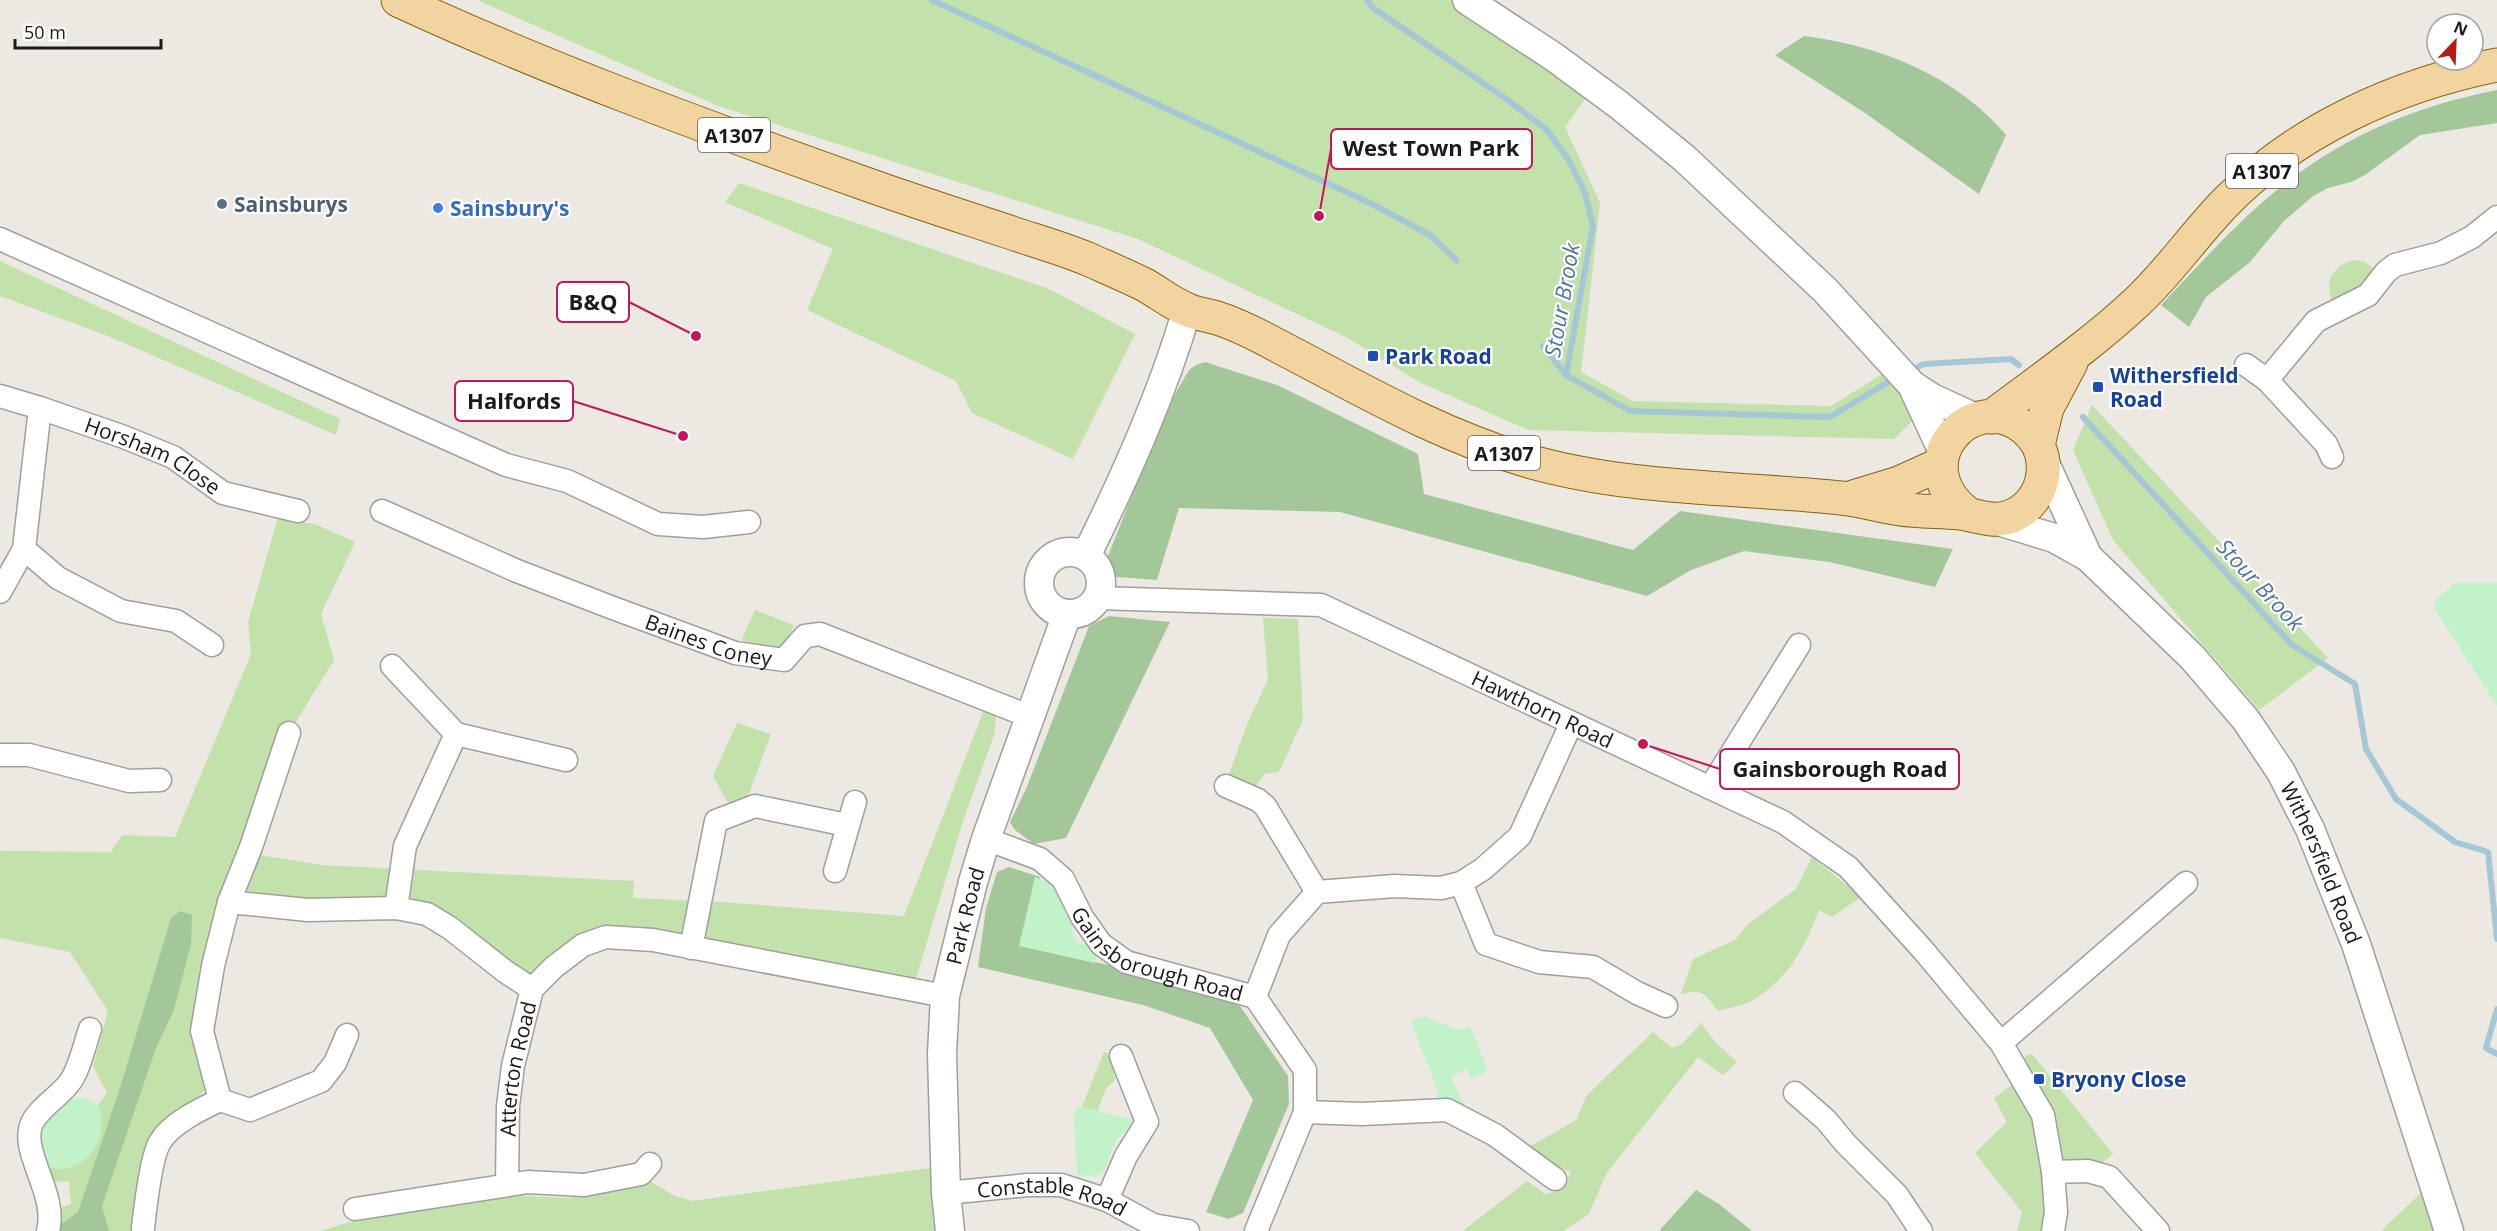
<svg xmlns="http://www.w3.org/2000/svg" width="2497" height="1231" viewBox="0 0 2497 1231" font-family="'Open Sans',sans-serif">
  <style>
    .grass { fill: #c2e1ab }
    .forest { fill: #a4c79a }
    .park { fill: #c1f2c8 }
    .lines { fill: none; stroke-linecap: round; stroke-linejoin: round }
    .stream { stroke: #a6c7d5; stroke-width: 6 }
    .minor-casing { stroke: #9f9f9f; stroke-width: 25 }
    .tertiary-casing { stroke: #9f9f9f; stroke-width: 31 }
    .primary-casing { stroke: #83640f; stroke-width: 35 }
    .minor { stroke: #fff; stroke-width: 22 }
    .tertiary { stroke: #fff; stroke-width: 28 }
    .primary { stroke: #f1d4a0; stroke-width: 33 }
    .service-dot { fill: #5c6f8a; stroke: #fff; stroke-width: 2 }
    .shop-dot { fill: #3f7fe0; stroke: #fff; stroke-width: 2 }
    .transit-dot { fill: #1a4fb4; stroke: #fff; stroke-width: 2 }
    .labels { text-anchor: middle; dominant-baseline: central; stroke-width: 4.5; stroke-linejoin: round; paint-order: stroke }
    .shield { fill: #fff; stroke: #5f5f5f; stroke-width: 1.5 }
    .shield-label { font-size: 20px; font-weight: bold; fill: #1b1b1b }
    .service-label { font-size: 21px; font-weight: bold; fill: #4e5e75; stroke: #fff; text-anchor: start }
    .shop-label { font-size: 21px; font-weight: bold; fill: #366cbe; stroke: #fff; text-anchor: start }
    .transit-label { font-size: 21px; font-weight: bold; fill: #164399; stroke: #fff; text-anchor: start }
    .street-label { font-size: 21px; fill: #1b1b1b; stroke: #fff }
    .water-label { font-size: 22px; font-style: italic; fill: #52749f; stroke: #fff }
    .leader { fill: none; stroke: #c2185b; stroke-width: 2 }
    .callout-dot { fill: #c2185b; stroke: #fff; stroke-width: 2 }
    .callout { fill: #fff; stroke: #c2185b; stroke-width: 2 }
    .callout-label { font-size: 22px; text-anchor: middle; font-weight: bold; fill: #1b1b1b }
  </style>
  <rect width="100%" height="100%" fill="#ebe9e1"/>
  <path class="grass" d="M477,0H1451L1587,96L1565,127L1600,203L1581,372L1633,401L1831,406L1887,371L1915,418L1894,439L1528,430L1419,382L1346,337L1138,239L718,106Z
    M739,183L1049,289L1135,334L1073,459L972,413L956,381L807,310L833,249L725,202Z
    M2354,260L2365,262L2374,269L2367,283L2333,302C2323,283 2333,265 2354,260Z
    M0,261L340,419L336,435L108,336L0,296Z
    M2092,405L2328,658L2259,710L2113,540L2073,450Z
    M278,517L317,525L355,542L321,614L334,660L289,733L222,900L199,970L206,972L207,1088L150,1144L134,1231H54L59,1208L71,1204L69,1181L50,1182L49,1170L107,1093L93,1066L108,1011L70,952L0,938V851L111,852L122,835L175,837L251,654L248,622Z
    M755,610L794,625L782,652L749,647L742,639Z
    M1263,618L1298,619L1303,720L1279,772L1265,774L1253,790L1228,776L1248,722L1268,679Z
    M984,710L996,716L994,735L963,821L915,982L654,930L624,927L599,930L530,974L518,972L438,909L410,897H389L357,903L251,894L245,886L252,854L322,865L634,881L633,898L721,902L904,916Z
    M737,723L771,734L744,807L732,810L713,776Z
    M1812,857L1861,897L1832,917L1819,910C1804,949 1788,981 1749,1002C1740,1006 1728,1008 1718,1011C1705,993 1703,989 1681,994L1693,959L1735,940L1748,924L1796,889Z
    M1701,1023L1716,1043L1737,1062L1723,1075L1698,1057L1606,1174L1589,1214L1563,1231H1463L1527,1181L1545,1194C1561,1191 1565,1187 1571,1172L1552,1165L1531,1146L1576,1120L1587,1095L1653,1032L1672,1048L1682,1044Z
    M1104,1052L1108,1053L1116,1080L1107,1087L1097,1111L1082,1107Z
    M2032,1054L2113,1154L2100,1164L2074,1163L2062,1158L2046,1109L2025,1066V1056Z
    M2013,1084L2037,1120L2046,1218L2042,1231H2017L2022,1212L1975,1153L2007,1122L1994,1098Z
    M930,1168L936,1231H320L353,1221L501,1195L570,1198L645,1178L673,1195L693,1201Z
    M2423,1191L2435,1231H2382L2387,1225Z"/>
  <path class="forest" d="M1804,36C1879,45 1957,76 2006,135L1979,194L1865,113L1775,55Z
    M2497,90V123L2420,135L2365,175L2351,182L2328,188L2313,196L2284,221L2249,263L2206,297L2189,327L2161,305C2199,265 2236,223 2278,189C2344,136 2415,106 2497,90Z
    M1205,362L1277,385L1418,454L1424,494L1633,550L1680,511L1953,549L1935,587L1829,562L1744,551L1691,570L1647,596L1340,512L1179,508L1157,580L1105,576L1103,569L1165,411L1189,370L1196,365Z
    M1109,616L1170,622L1066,838L1034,844L1015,830L1010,822L1026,789L1089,626Z
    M1009,867L1040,877L1026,940L1030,947L1130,970L1240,1006L1288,1076L1289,1104L1243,1213L1229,1219L1206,1212L1253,1100L1210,1028L1143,1005L978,967L986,908L997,872Z
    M180,911L192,915L191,944L174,1010L156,1048L102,1206L109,1231H58L61,1224L78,1212L121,1085L171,918Z
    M1696,1190L1719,1204L1752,1231H1659Z"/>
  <path class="park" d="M2455,583H2497V706L2434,608L2436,599Z
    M1035,877C1050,882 1070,893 1072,911C1072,922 1071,930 1075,940L1090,947L1097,955L1095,963L1019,946Z
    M1424,1016L1458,1030L1470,1026L1488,1071L1471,1079L1467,1069L1451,1077L1465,1106L1459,1109L1437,1098L1438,1092L1411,1021Z
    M80,1097C86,1099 93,1101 97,1105C102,1110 102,1116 101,1123C101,1130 100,1139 97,1145C89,1162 56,1182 45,1159C43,1156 39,1151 39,1147C35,1124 61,1101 80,1097Z
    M1078,1106L1134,1120L1136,1124C1131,1130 1122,1132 1117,1139C1102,1163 1115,1180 1077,1175L1074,1114Z"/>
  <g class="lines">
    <path class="stream" d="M932,0L1370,203L1430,235L1457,261
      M1367,0L1373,8L1505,98L1547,130L1568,159L1585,193L1593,226L1566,375L1630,411L1830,417L1895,378
      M1543,346L1566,375
      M1909,371L1924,364L2011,359L2019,365
      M2083,417L2292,645L2355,684L2366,749L2396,799L2455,842L2488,852L2497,939
      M2497,1009L2486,1048L2497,1054"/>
    <g class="minor-casing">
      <g id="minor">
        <path d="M0,239L506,465L567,481L658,524L703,527L749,522"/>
        <path d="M2246,365L2267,380L2316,321L2368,295L2386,272L2395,265L2441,253L2472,237L2497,217"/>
        <path d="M2267,380L2326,444L2332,457"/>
        <path d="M0,396L40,408"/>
        <path id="s1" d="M382,511L517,571L613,608L735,653L784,660L805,636L820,634L1031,717"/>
        <path d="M24,549L58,578L121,611L176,621L212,645"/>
        <path id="s2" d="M0,592L24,549L40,408L124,437L173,457L223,493L298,511"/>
        <path id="s3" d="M1098,598L1321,605L1783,822L1848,867L1923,950L2001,1043L2043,1115L2053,1172L2056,1212L2053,1231"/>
        <path d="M392,666L456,734L405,846L396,908"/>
        <path d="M456,734L566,760"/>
        <path d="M0,755H29L129,781L160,780"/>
        <path d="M1226,786L1258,800L1265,806L1317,892"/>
        <path d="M1710,788L1799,645"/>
        <path id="s4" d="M986,839L1040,859L1063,879L1082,917L1101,944L1126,962L1255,997L1279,935L1317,892L1394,886L1441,888L1461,883L1483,869L1520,836L1571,724"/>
        <path d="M835,871L855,802"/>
        <path d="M1461,883L1486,944L1539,962L1593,967L1637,993L1666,1006"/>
        <path d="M229,902L251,847L289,733"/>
        <path d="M691,948L716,821L755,806L847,825"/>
        <path d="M1255,997L1305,1070V1112L1256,1231"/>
        <path d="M2001,1043L2186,883"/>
        <path d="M1795,1093L1826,1120L1846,1144L1897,1195L1921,1231"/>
        <path d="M220,1100L202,1031L213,966L229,902L308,910L396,908L427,914L450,928L506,972L532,989"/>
        <path d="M1305,1112L1362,1114L1447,1110L1495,1135L1555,1179"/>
        <path d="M2053,1172L2088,1171L2109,1177L2158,1231"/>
        <path id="s5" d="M507,1185L508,1106L513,1066L532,989L554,967L583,945L606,937L653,940L945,996"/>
        <path id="s6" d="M946,1193L1028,1185H1061L1107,1200L1153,1225L1188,1231"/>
        <path d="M1107,1200L1126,1156L1147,1122L1121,1056"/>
        <path d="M355,1209L528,1182L584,1185L641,1174L650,1164"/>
        <path d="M143,1228C145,1210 151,1156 160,1142C171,1123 201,1109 220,1100L250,1110L321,1081L335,1063L347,1035"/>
        <path d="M48,1231C58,1193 19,1152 32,1123C39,1108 61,1095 70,1082C79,1070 85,1044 90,1029"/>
      </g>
    </g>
    <g class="tertiary-casing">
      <g id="tertiary">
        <path d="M1467,0L1554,57L1619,105L1684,158L1825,290L1912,385L1943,452"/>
        <path d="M1912,385L1932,398L1978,419"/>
        <path d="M2043,459L2088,557"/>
        <path id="s7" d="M1995,520L2054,538L2088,557L2192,657L2246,720L2281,772L2310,829L2356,944L2449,1231"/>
        <circle cx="1070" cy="583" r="31"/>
        <path d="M1086,556C1125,477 1162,395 1187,310"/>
        <path id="s8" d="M950,1231L946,1193L942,1054L945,996L973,882L986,839L1067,614"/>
      </g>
    </g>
    <g class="primary-casing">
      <path id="primary" d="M398,0C549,70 706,127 863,183C916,202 970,219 1024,237C1046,244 1069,251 1090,260C1108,268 1127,276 1145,285C1159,293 1173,304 1188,310C1197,314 1207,315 1217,318C1239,325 1260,336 1280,347C1361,389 1437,434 1525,460C1627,490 1736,487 1841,498C1861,500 1881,506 1900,509C1920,512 1940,511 1960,513C1977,515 1991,523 2009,517C2028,511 2042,492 2043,472C2045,455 2037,439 2024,428C1972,387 1903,463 1967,513
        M1991,417C2040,380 2092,344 2137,302C2169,272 2195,234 2225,203C2298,129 2397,85 2497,65
        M2038,445L2047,408L2071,363
        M1853,497L1899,483L1941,464"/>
    </g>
    <use href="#minor" class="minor"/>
    <use href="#tertiary" class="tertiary"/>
    <use href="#primary" class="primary"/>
  </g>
  <circle class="service-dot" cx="222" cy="204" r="6"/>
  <circle class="shop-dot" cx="438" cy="208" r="6"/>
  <g class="transit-dot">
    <rect x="1367" y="350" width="12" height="12" rx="3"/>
    <rect x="2092" y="381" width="12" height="12" rx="3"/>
    <rect x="2033" y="1073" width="12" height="12" rx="3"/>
  </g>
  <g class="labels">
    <g class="shield">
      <rect x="698" y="118" width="72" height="34" rx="4.5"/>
      <rect x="2226" y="154" width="72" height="34" rx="4.5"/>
      <rect x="1468" y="436" width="72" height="34" rx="4.5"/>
    </g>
    <g class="shield-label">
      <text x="734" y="135">A1307</text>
      <text x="2262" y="171">A1307</text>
      <text x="1504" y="453">A1307</text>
    </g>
    <g class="service-label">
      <text x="234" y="204">Sainsburys</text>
    </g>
    <g class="shop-label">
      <text x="450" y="208">Sainsbury's</text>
    </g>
    <g class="transit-label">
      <text x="1385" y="356">Park Road</text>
      <text x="2110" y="375">Withersfield<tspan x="2110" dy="24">Road</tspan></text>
      <text x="2051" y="1079">Bryony Close</text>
    </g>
    <g class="street-label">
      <text stroke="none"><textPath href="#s2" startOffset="314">Horsham Close</textPath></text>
      <text stroke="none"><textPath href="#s1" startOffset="352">Baines Coney</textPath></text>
      <text stroke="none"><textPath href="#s3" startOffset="468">Hawthorn Road</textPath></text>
      <text stroke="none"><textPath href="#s7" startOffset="490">Withersfield Road</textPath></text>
      <text stroke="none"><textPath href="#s8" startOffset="318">Park Road</textPath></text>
      <text stroke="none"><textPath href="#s4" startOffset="218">Gainsborough Road</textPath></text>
      <text stroke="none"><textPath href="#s5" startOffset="117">Atterton Road</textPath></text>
      <text stroke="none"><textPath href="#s6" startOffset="108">Constable Road</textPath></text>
    </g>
    <g class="water-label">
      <text transform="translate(1561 300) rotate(-80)">Stour Brook</text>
      <text transform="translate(2261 584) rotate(47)">Stour Brook</text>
    </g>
  </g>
  <path class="leader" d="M1319 216L1331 149M696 336L629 302M683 436L573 401M1643 744L1720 769"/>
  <g class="callout-dot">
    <circle cx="1319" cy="216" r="6"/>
    <circle cx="696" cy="336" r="6"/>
    <circle cx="683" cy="436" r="6"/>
    <circle cx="1643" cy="744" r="6"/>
  </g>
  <g class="callout">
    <rect x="1331" y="129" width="201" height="40" rx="6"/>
    <rect x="557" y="282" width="72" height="40" rx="6"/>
    <rect x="455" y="381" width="118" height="40" rx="6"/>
    <rect x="1720" y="749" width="239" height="40" rx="6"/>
  </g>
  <g class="callout-label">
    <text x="1431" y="156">West Town Park</text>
    <text x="593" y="310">B&amp;Q</text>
    <text x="514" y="409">Halfords</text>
    <text x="1840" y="777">Gainsborough Road</text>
  </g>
  <g transform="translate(2455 42) rotate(23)"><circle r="28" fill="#ffffff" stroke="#a4a4a4" stroke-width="1.5"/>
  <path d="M0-4.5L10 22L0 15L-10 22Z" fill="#b11f14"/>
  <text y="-9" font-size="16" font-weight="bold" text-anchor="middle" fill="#1b1b1b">N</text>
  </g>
  <path d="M15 39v9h146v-9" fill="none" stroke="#1b1b1b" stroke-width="3"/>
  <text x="24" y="39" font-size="18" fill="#1b1b1b" stroke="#ffffff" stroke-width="4.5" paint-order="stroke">50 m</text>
</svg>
